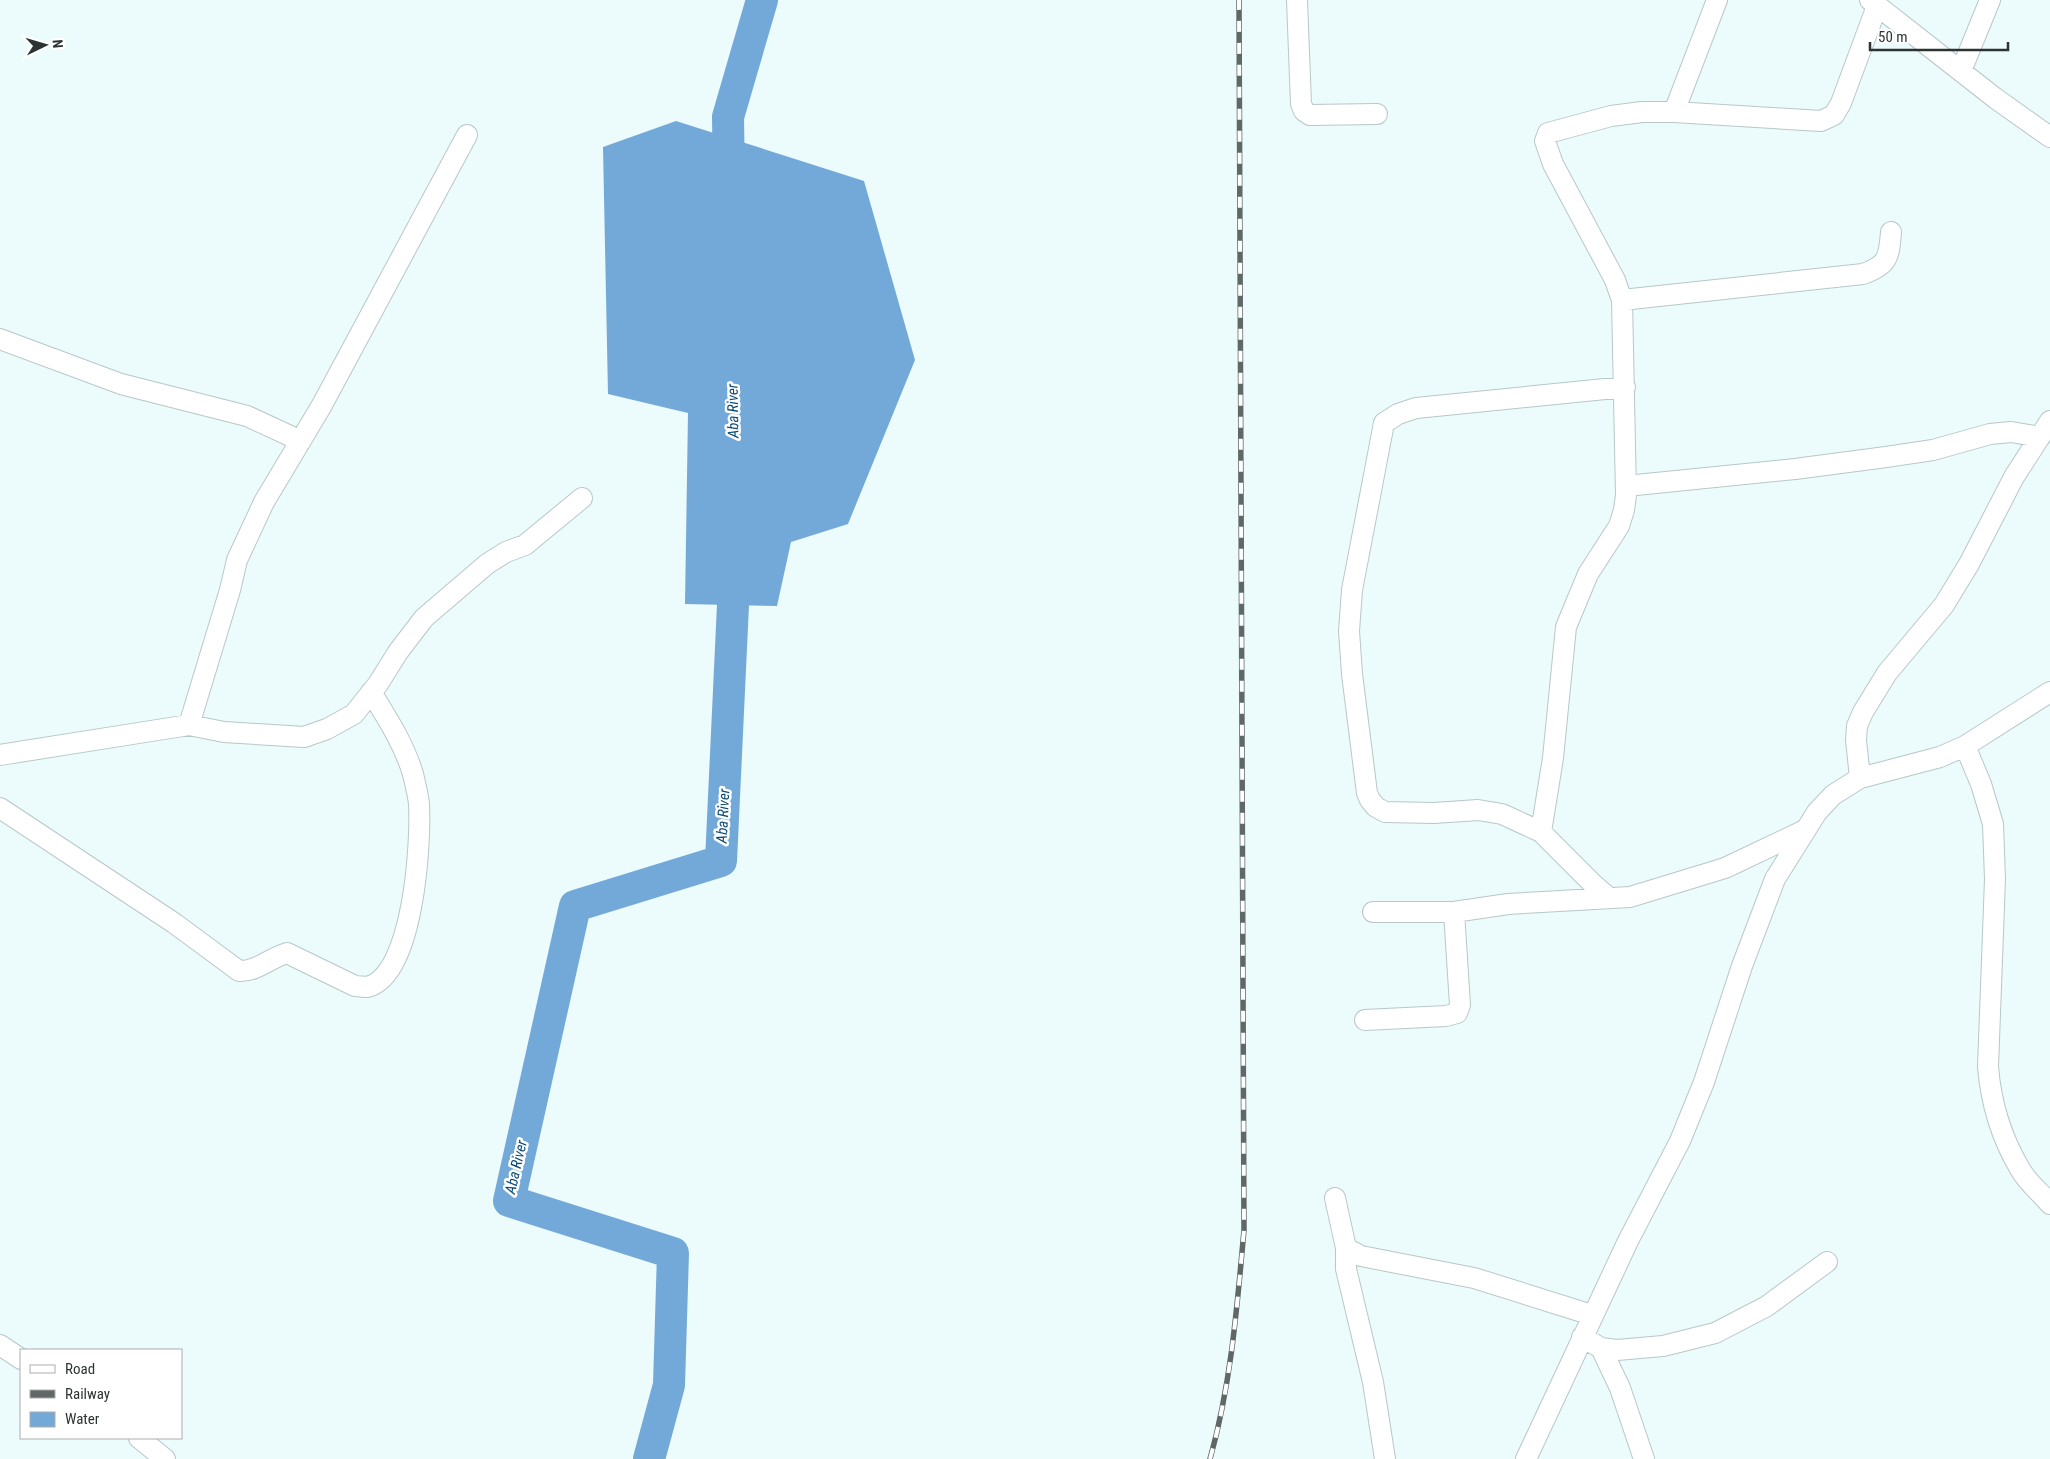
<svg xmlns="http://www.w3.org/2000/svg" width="2050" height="1459" viewBox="0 0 2050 1459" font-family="'Roboto Condensed',sans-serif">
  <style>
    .water { fill: #73a9d8 }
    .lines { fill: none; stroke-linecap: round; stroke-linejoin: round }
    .river { stroke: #73a9d8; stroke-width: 32 }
    .minor-casing { stroke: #b8c7c8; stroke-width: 22 }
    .minor { stroke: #fff; stroke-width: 20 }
    .rail-casing { stroke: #5f6767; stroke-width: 5.5 }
    .rail { stroke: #fff; stroke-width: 4; stroke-dasharray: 11; stroke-linecap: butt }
    .labels { text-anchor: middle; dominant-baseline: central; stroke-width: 5; stroke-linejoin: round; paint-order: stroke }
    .water-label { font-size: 15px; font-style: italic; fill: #0b4b77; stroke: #fff }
  </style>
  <rect width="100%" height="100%" fill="#ecfbfc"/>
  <path class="water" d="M676,121L864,181L915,360L848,524L791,542L777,606L685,604L688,413L608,394L603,147Z"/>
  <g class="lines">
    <path class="river" d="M729,183L728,117L762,0
      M649,1459L669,1385L673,1253L509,1201L575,906L721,861L735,562"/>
    <g class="minor-casing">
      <path id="minor" d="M1297,0L1301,104L1304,111L1310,115L1377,114
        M1870,0L1995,98L2050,137
        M1961,71L1990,0
        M1674,112L1717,0
        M1622,300L1863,274C1888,265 1889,258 1891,232
        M0,339L121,384L247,416L301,441
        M1626,486L1795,469L1886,457L1933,450L1990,434L2011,432L2040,437
        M189,725L230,590L237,560L264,502L322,405L467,135
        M1965,746L1981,784L1993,824L1995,879L1988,1067C1991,1103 2001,1137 2020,1169C2027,1182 2041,1193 2050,1204
        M0,755L189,725L224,732L304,737L327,729L354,714L378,684L398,652L424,618L487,564L506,552L525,545L582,498
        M1860,778L1856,740L1857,726L1863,712L1887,673L1944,605L1969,564L2014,477L2050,421
        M0,808L174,923L239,971C256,972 270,958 287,953L355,986C359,986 363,987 367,987C414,976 421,842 419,804C418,794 415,783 413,774C404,744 387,718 371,692
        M1541,832L1553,758L1566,627L1588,574L1619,526L1624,510L1626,495L1622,300L1615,280L1553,164L1545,141L1548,133L1611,116L1642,112H1674L1821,121L1834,115L1841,103L1877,6
        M1609,898L1593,884L1541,832L1502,814L1478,810L1434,813L1385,812L1376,807L1370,800L1367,793L1352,674L1349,631L1352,590L1384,423L1398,414L1416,408L1625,387
        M1373,912H1454L1508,904L1630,897L1725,868L1805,830
        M1365,1020L1446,1016L1457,1013L1460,1005L1454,912
        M1335,1198L1346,1248L1361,1256L1474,1278L1592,1315
        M1346,1248V1269L1373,1382L1385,1459
        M1582,1337L1601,1348L1617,1350L1663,1346L1715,1333L1767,1306L1827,1262
        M0,1345L21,1359
        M1601,1348L1620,1388L1644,1459
        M139,1438L165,1459
        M1526,1459L1628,1241L1680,1141L1704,1082L1742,966L1775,879L1817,812L1833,795L1860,778L1940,757L1965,746L2050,692"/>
    </g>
    <use href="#minor" class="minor"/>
    <g class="rail-casing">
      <path id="rail" d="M1210,1459C1231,1384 1237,1308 1244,1230L1239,0"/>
    </g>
    <use href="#rail" class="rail"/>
  </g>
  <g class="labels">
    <g class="water-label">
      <text transform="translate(733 411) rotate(-91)">Aba River</text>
      <text transform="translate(723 816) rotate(-87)">Aba River</text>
      <text transform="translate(516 1167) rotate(-77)">Aba River</text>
    </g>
  </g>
  <rect x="20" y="1349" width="162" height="90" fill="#ffffff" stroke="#abadad"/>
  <rect x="30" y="1365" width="25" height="8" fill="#ffffff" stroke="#abadad"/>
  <text x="65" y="1374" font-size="15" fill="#2d3333">Road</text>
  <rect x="30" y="1390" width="25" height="8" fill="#5f6767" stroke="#abadad"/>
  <text x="65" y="1399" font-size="15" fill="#2d3333">Railway</text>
  <rect x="30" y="1412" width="25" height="15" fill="#73a9d8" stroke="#abadad"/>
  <text x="65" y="1424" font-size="15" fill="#2d3333">Water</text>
  <g transform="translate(45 45) rotate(85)" stroke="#ffffff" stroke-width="4" paint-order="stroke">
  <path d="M0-4L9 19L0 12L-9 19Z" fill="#2d3333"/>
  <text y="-8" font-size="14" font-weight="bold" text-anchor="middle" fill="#2d3333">N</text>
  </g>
  <path d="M1870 42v8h138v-8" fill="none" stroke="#2d3333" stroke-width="2.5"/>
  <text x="1878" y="42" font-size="15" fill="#2d3333" stroke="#ffffff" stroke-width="4" paint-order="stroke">50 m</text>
</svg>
